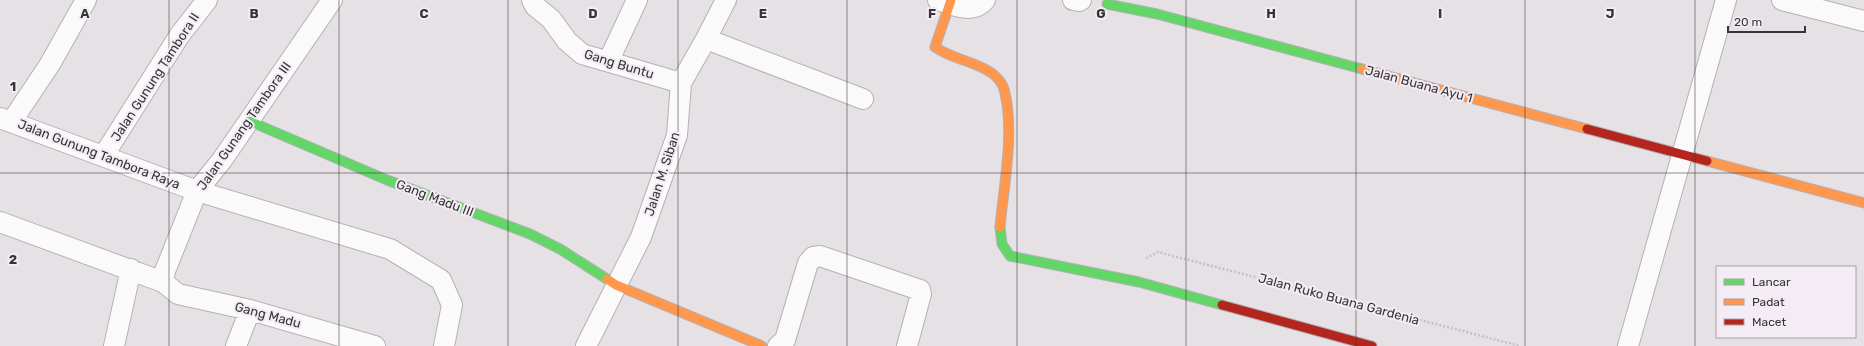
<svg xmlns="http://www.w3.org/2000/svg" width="1864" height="346" viewBox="0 0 1864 346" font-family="Rubik,sans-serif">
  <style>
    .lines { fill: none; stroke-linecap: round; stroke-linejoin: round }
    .street-casing { stroke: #b4b1b5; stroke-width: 22 }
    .fast-casing { stroke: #b4b1b5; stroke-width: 11 }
    .slow-casing { stroke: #b4b1b5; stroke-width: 11 }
    .jam-casing { stroke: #b4b1b5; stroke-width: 11 }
    .path { stroke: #c3c2c3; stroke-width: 2.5; stroke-dasharray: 2 2; stroke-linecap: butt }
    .street { stroke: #fbfafb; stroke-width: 20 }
    .fast { stroke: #63d668; stroke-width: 9 }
    .slow { stroke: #ff974d; stroke-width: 9 }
    .jam { stroke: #b3261e; stroke-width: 9 }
    .grid { fill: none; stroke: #373437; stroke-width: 1; stroke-opacity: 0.55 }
    .labels { text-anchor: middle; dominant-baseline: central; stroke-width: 4; stroke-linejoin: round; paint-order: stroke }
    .street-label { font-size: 13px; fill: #373437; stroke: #f3ecf4 }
    .grid-label { font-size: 13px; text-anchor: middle; font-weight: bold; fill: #373437; stroke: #f3ecf4; stroke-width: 4; stroke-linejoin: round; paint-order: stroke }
  </style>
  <rect width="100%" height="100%" fill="#e5e1e5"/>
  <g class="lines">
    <g class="street-casing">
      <path id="street" d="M532,0L535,6L551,19L567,41L582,54L681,83
        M938,0C953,5 973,15 985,0
        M1073,0L1079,1L1081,0
        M1782,0L1864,21
        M706,39L863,99
        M609,60L637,0
        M0,118L197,191L390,249L441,280L452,305L444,346
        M12,121L50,64L86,0
        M104,155L179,36L207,0
        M0,222L163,282L178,294L250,310L375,346
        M163,282L165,271L197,191L222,160L332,0
        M114,346L131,269
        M236,346L250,310
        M586,346L641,237L677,135L681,83L706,39L726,0
        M778,346L785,340L808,263L813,257L820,256L920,290L921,294L907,346
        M1628,346L1726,0"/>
    </g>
    <g class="fast-casing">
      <path id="fast" d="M1107,4L1157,14L1362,69
        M249,121L387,180L530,234L560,249L607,279
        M1000,227L1002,244L1010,256L1139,282L1222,305"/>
    </g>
    <g class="slow-casing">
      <path id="slow" d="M951,0L935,47C953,60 976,61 993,74C998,78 1002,83 1004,89C1015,130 1004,184 1000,227
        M1362,69L1587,129
        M1707,161L1864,203
        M607,279L616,285L762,346"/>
    </g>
    <g class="jam-casing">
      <path id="jam" d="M1587,129L1707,161
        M1222,305L1372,346"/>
    </g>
    <path class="path" d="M1146,258L1158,252L1520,346"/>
    <use href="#street" class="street"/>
    <use href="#fast" class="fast"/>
    <use href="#slow" class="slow"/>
    <use href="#jam" class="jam"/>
  </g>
  <path class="grid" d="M169,0V346M339,0V346M508,0V346M678,0V346M847,0V346M1017,0V346M1186,0V346M1356,0V346M1525,0V346M1695,0V346M0,173H1864"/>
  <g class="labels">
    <g class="street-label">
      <text transform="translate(619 64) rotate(17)">Gang Buntu</text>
      <text transform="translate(155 77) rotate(-57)">Jalan Gunung Tambora II</text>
      <text transform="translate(1419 84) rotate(15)">Jalan Buana Ayu 1</text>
      <text transform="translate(244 126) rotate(-55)">Jalan Gunang Tambora III</text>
      <text transform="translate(99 154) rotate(21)">Jalan Gunung Tambora Raya</text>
      <text transform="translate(662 174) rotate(-72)">Jalan M. Siban</text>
      <text transform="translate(435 198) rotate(21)">Gang Madu III</text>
      <text transform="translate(1339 299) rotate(15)">Jalan Ruko Buana Gardenia</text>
      <text transform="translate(268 315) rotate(15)">Gang Madu</text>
    </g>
  </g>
  <g class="grid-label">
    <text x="85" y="18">A</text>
    <text x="254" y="18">B</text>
    <text x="424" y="18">C</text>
    <text x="593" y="18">D</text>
    <text x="763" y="18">E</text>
    <text x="932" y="18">F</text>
    <text x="1101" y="18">G</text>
    <text x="1271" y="18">H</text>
    <text x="1440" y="18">I</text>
    <text x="1610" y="18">J</text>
    <text x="13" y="91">1</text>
    <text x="13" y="264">2</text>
  </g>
  <rect x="1716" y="266" width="140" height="72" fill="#f3ecf4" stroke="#a8a2a8"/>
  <rect x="1724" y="279" width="20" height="6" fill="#63d668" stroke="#a8a2a8"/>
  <text x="1752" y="286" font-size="12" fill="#373437">Lancar</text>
  <rect x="1724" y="299" width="20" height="6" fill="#ff974d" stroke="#a8a2a8"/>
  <text x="1752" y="306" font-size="12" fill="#373437">Padat</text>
  <rect x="1724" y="319" width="20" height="6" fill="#b3261e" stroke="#a8a2a8"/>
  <text x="1752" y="326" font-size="12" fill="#373437">Macet</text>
  <path d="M1728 26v6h77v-6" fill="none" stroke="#373437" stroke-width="2"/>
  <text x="1734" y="26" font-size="12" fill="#373437" stroke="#f3ecf4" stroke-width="3" paint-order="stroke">20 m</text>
</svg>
